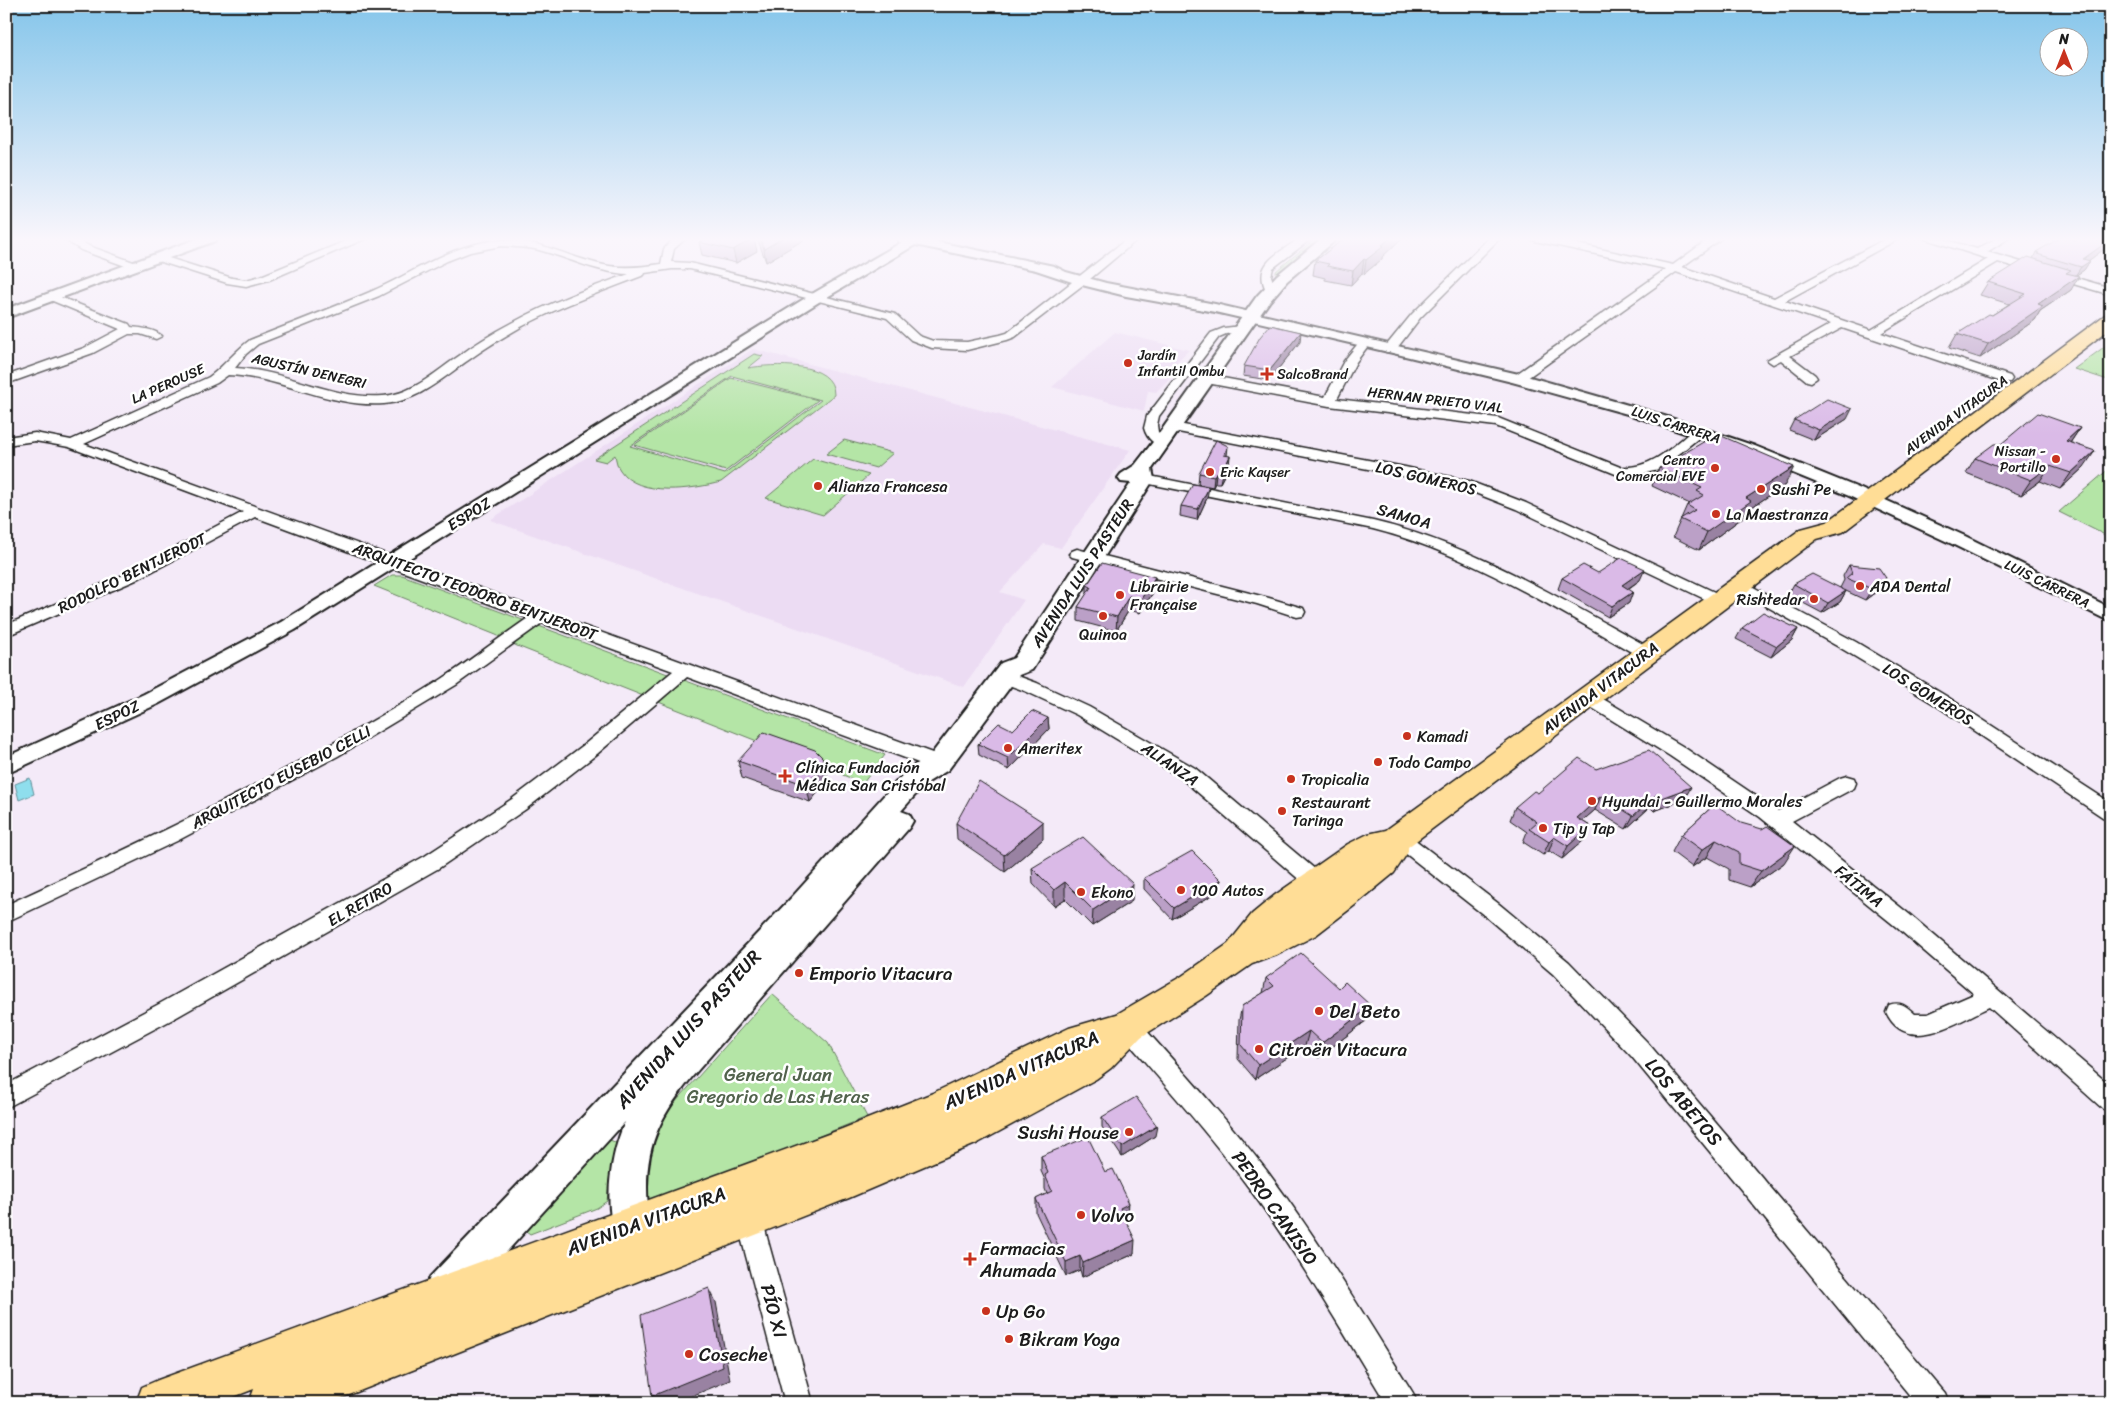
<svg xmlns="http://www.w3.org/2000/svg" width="2117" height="1409" viewBox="0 0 2117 1409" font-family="Sriracha,sans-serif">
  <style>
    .built { fill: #ecdcf3 }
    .green { fill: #b4e5a6; stroke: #688061; fill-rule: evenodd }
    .water { fill: #8fdeed; stroke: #619099 }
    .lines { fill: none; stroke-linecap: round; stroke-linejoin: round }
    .minor-casing { stroke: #1c1c1c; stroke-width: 3 }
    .tertiary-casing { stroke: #1c1c1c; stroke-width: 4 }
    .secondary-casing { stroke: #1c1c1c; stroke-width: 4 }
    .primary-casing { stroke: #1c1c1c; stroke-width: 3 }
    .minor { fill: #fff; fill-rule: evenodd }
    .tertiary { fill: #fff; fill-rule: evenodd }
    .secondary { fill: #fff; fill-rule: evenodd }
    .primary { fill: #ffdd96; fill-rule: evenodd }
    .wall { fill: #bba0c7; stroke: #1c1c1c }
    .shaded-wall { fill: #9982a2; stroke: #1c1c1c }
    .building { fill: #dabae7; stroke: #1c1c1c }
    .poi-dot { fill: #c8321e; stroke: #fff; stroke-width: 2 }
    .labels { text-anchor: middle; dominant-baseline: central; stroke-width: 5; stroke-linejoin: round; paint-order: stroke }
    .far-poi-label { font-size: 14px; fill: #1c1c1c; stroke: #fff; text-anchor: start }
    .far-street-label { font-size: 14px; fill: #1c1c1c; stroke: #fff }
    .street-label { font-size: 16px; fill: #1c1c1c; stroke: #fff }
    .poi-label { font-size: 16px; fill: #1c1c1c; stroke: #fff; text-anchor: start }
    .near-poi-label { font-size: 19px; fill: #1c1c1c; stroke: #fff; text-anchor: start }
    .near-street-label { font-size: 19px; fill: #1c1c1c; stroke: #fff }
    .near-park-label { font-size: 19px; fill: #51624c; stroke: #fff }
  </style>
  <rect width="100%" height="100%" fill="#f4eaf8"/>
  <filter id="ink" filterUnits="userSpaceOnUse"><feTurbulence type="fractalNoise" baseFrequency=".02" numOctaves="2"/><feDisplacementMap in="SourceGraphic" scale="10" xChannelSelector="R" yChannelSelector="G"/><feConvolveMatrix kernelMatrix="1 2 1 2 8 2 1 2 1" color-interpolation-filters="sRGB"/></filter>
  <g filter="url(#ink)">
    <path class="built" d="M1115,332L1189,350L1163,375L1171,377L1156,392L1148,391L1144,411L1052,387Z
      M753,349L1130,450L1061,548L1044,544L1000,592L1024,600L964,687L490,520Z"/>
    <path class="green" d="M1316,238H1323L1276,276V271Z
      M2111,342V381L2074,369Z
      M754,354L763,356L748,368C771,364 835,360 834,395L721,482C694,489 638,498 620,470C617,466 616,460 615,455L606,462L594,459ZM732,376L821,400L725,474L630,446Z
      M731,378L818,400L726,471L634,445Z
      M844,440L893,453L876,468L826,454Z
      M813,459L869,475L823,515L766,498Z
      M2111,467V538L2059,512Z
      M392,575H402L885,755L863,783L517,646L496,635L374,586Z
      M772,994L828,1043L867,1117L647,1205L646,1166L656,1132L672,1106Z
      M610,1140L617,1143L611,1168L607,1201L597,1208L530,1234L525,1230Z"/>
    <path class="water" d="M30,778L34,794L19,800L15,784Z"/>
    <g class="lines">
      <g class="minor-casing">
        <path id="minor" d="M62,238H75L89,246L139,264L140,266L135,269L131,268L81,250Z
          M353,238H367L269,280L246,286L227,283L155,260L154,258L159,255L232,278L246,280L261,276Z
          M674,238H686L674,249L671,262L690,263L895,314L919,336L933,341L967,342L1000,335L1007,333L1128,238H1139L1084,284L1015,337L1007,340L967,350L932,348L911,340L887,318L690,269H672L645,273L644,275C603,291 560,306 521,327C504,337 486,347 470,359C442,378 419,401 384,404C330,408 281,377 228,375L217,383L84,444L946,758L948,763L946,768L939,770L932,768L687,677L597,754L526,809L439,868L175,1018L6,1108V1085L159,1004L425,856L512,799L585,744L673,671L542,623L456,685L338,756L177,841L6,922V905C155,836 304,766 442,679C471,660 499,638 528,618L255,517L136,580L6,636V625L126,574L243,512L69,447L35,441L6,445V437L35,433L71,440L209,377C224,366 235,351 250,340C290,324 330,309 370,292C413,274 453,242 502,240C539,239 569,258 604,265C623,269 642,267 661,264L664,249ZM501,246C514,247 527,247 539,250C570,258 597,273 629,274C590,288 550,302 514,322C495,332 476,343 459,356C435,372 413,394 383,396C332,400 286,370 235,368L246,354L258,344L379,296L447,261L470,252Z
          M1300,238H1312L1273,268L1271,276L1276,290L1271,293L1267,292C1251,263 1280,253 1300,238Z
          M1489,238H1500L1420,318L1394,352H1386L1384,349L1386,346L1412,314Z
          M1530,238H1550L1673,265L1710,238H1722L1682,267L1774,298L1887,238H1900L1785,301L1871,330L1988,259L1923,238H1939L1977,249L1997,238H2009L1987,252L2111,288V295L1998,262L1881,333L2010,376L2012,379L2010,382H2002L1842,328L1790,356L1815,375L1817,378L1811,382L1807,381L1781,360L1773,364L1767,360L1831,324L1676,272L1523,381L1519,382L1513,378L1515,375L1666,269L1535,241Z
          M52,294L129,324L131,327C141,328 154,329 162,336L156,339L140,334H129L93,353L6,384V376L84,348L120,329L48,299L47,297L48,295Z
          M1241,326L1245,327L1247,329L1245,331L1226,334L1219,337L1159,416L1157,425L1158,432L1170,442L1168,445C1156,448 1147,439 1144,428L1147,416L1211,333L1224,328Z
          M1364,339L1370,343L1356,362L1337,399L1498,418L1620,467C1652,469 1671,448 1694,429L1699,428L1706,432L1659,470L1631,476L1618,475L1496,426L1329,406L1207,383L1201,379L1207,375L1325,397L1344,361L1360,341Z
          M1173,423L1405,467L1469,481L1526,503L1725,597L1727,600L1725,603H1713L1516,509L1460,487L1168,430L1166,427L1168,424Z
          M1130,472L1373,521C1466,543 1551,593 1634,639L1652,649L1654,653L1652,657L1646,658L1640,657C1558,610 1465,552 1373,529L1125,479L1123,476Z
          M1077,549L1269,598L1303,608L1305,612L1303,616L1297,617L1257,604L1072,557L1069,554L1072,551Z
          M1740,580L1856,642L1946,696L2111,803V820L2104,818L1934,704L1844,650L1734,588L1732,585L1734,582Z
          M1004,671L1037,683L1089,707L1195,768L1323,876L1326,882L1323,888L1316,890L1309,888L1181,778L1077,715L1025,691L998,681L995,677L998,673Z
          M1587,691L1593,693L1682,746L1778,811L1840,778L1847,776L1854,778L1856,783L1854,788L1792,821L1909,914L2111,1086V1112L2103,1109L1989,1007C1959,1021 1907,1057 1886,1012L1889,1005C1901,1001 1906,1006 1915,1014H1928L1974,994L1895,926L1760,817L1670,756L1581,701L1578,697L1581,693Z
          M1398,829L1405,832L1499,904L1569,962L1648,1043L1945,1393L1949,1403H1916L1632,1057L1553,974L1485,916L1391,842L1388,837L1391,832Z
          M1128,1016L1136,1019C1181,1069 1226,1118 1267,1171C1320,1242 1366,1318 1413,1393L1417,1403H1386C1342,1330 1299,1257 1249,1188C1209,1134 1164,1084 1120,1033L1117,1026L1120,1019Z
          M751,1205L760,1209L768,1241L813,1403H785L742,1241L738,1218L742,1209Z"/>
      </g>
      <g class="tertiary-casing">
        <path id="tertiary" d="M199,238H217L215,241L6,318V309Z
          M898,238H924L923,239L1054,266L1066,272L1106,283L1215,304L1523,375L1642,409L1702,428L1755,446L1861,489L1965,536L2111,608V622L1952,544L1849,496L1744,453L1631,415L1512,382L1397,354L1215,312L1126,296L1078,284L1036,270L915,245L822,300L295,630L158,704L6,774V757L144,694L281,622L812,294L902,242H899Z"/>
      </g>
      <g class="secondary-casing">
        <path id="secondary" d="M1322,238H1338L1287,281L1269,302L1152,469L1154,479L1032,670L1019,675L948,770L925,784L901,811L909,814L913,821L909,828L692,1077C663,1113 647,1140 647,1187C647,1207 651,1222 643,1240L630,1245L617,1240C603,1206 610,1155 625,1122L458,1305L444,1310L430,1305L425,1291L430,1277L793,896L907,770L930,756L1001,663L1014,658L1131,483L1121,482L1118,478L1121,474L1135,465L1156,438L1257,296L1277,275Z"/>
      </g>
      <g class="primary-casing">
        <path id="primary" d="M2111,314V328L1843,532L1817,539L1408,847V852L1394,873L1355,905L1316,935L1277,955L1252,964L1206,996L1141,1037L1111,1068L1096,1079L978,1143L849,1198L329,1403H249L254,1389L218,1403H136L142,1387L158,1380L842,1129L933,1093L1069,1028L1117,1014L1182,976L1228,944L1252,914L1275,895L1348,844L1368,834L1386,830L1801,529L1827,522L2105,315Z"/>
      </g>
      <use href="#minor" class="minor"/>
      <use href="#tertiary" class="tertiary"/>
      <use href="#secondary" class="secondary"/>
      <use href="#primary" class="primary"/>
    </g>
    <path class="wall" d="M758,238H807L766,262L759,243Z
      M1345,238H1402L1382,257V259L1364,274L1362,273L1351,285L1325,280V278L1313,275L1315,261Z
      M2111,238V244L2088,261H2090L2084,270L2076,275L2071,290L2040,311L2035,320L1980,358L1949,348L1957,334L1992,315L2009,304L1980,295L1988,282L2033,259L2036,252L2076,240Z
      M699,242L757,251L736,263L702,255Z
      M1300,342L1269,380L1243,376L1244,366Z
      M1847,419L1814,440L1789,430L1794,420Z
      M2080,428L2070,443L2084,467L2060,489L2040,481L2021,495L1966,473L1975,458L2001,444Z
      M1227,456L1229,466L1220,483H1215L1213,487L1198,484L1199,473Z
      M1659,468L1785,485L1746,511L1742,518L1699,550L1673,537L1687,505L1690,504L1652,486Z
      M1207,498L1197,520L1180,516L1181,506Z
      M1849,565L1880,589L1865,600L1846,591L1840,602L1822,613L1788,595L1794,584L1840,588L1844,580L1843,576Z
      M1155,577L1154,591L1140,613L1129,610L1116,631L1078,621V607L1087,594V585Z
      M1562,578L1640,580L1628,589L1629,603L1608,617L1558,589Z
      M1742,628L1798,629L1792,640L1771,657L1736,639Z
      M1048,718L1049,729L1009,770L979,755L978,744L1013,730Z
      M823,758L827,774L824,785L810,802L742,778L738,761Z
      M1596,769L1684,800L1654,811L1650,807L1626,829L1595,810L1582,821L1590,826L1584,840L1562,859L1549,851L1543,855L1523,842L1527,832L1510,820L1515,807L1538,793Z
      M1715,804L1784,863L1750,887L1729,880V869L1707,857L1692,867L1672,852L1681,835Z
      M956,823L1043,839L1005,872L957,839Z
      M1032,868L1132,901L1092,926L1065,899L1054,906L1033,884Z
      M1144,878L1221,880L1219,891L1172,919L1144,889Z
      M1266,978L1367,1020L1318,1058L1305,1046L1255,1079L1238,1059L1239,1020L1242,1006L1263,993Z
      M1102,1117L1155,1136L1122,1157L1102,1127Z
      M1041,1156L1105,1172L1127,1203V1219H1126L1134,1254L1082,1277L1080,1270L1066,1276L1036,1213V1199L1047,1194L1045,1189V1180L1041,1171Z"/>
    <path class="shaded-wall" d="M754,238L757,251L736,263L733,250Z
      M782,238H807L766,262L764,249Z
      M1390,238H1402L1382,257V259L1364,274L1366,260Z
      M2111,239V244L2080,267L2083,259Z
      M1364,259L1362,273L1351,285L1353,271Z
      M2090,261L2084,270L2075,276L2081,267Z
      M2079,276L2071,290L2040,311L2035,320L1980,358L1988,344L2038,304Z
      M1301,332L1300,342L1269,380L1270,370Z
      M1852,409L1847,419L1814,440L1819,430Z
      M2080,428L2070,443L2066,441Z
      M1228,446L1227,456L1224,455Z
      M2095,451L2084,467L2060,489L2071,473Z
      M1230,456L1229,466L1220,483L1222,473Z
      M2050,466L2040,481L2021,495L2031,480Z
      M1794,467L1785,485L1746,511L1742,518L1699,550L1707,532L1746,498Z
      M1216,473L1215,483L1213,487L1214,476Z
      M1209,487L1207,498L1197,520L1198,509Z
      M1645,569L1640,580L1617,596L1622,585Z
      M1155,577L1154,591L1140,613L1141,599Z
      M1886,578L1880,589L1865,600L1872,589Z
      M1846,591L1840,602L1822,613L1828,603Z
      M1633,592L1629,603L1608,617L1612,606Z
      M1129,596V610L1116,631L1117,617Z
      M1798,629L1792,640L1771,657L1777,646Z
      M1048,718L1049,729L1009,770L1008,758Z
      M823,758L827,774L824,785L810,802L806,785Z
      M1691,787L1684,800L1654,811L1661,798Z
      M1657,794L1650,807L1626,829L1633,816Z
      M1601,796L1595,810L1571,831L1577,818Z
      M1043,822V839L1005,872L1004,855Z
      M1590,826L1584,840L1562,859L1568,846Z
      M1554,837L1549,851L1543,855L1549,842Z
      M1716,840L1707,857L1692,867L1702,850Z
      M1795,846L1784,863L1750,887L1761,871Z
      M1221,880L1219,891L1172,919L1174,908Z
      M1065,882V899L1054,906V890Z
      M1133,884L1132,901L1092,926L1093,910Z
      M1371,1006L1367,1020L1318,1058L1322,1043Z
      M1309,1031L1305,1046L1255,1079L1258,1065Z
      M1157,1126L1155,1136L1122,1157V1147Z
      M1126,1200H1128L1127,1219L1119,1222L1120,1208Z
      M1135,1240L1134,1254L1082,1277L1083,1263Z
      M1080,1256V1270L1066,1276V1262Z
      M709,1288L716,1302L730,1380L675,1403H657L652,1396Z"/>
    <path class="building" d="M707,238H754L733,250L699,242Z
      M760,238H782L764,249Z
      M1345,238H1390L1382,245L1384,246L1366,260L1364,259L1353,271L1327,266L1329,264L1315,261Z
      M2060,238H2069L2076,240L2078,238H2111V239L2083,259L2090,261L2081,267L2037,254L2039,253L2036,252Z
      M2028,257L2071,270L2066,273L2079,276L2038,304L2043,306L1988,344L1957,334L1989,314L1992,315L2026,294L1988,282Z
      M1270,325L1301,332L1270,370L1244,366L1260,337Z
      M1827,399L1852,409L1819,430L1794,420Z
      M2038,413L2080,428L2066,441L2095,451L2071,473L2050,466L2031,480L1975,458L1994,444H2001Z
      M1717,434L1794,467L1746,498L1751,501L1707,532L1680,519L1695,510L1687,505L1704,495L1697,491L1702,488L1659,468Z
      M1216,440L1228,446L1224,455L1230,456L1222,473H1216L1214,476L1199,473Z
      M1193,484L1209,487L1198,509L1181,506Z
      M1621,558L1645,569L1622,585L1633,592L1612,606L1562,578L1583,565L1598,573Z
      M1102,563L1155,577L1141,599L1129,596L1117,617L1078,607L1091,587L1087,585Z
      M1849,565L1879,568L1886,578L1872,589L1846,578L1852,573Z
      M1812,574L1846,591L1828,603L1794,584Z
      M1763,612L1798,629L1777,646L1742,628Z
      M1032,711L1048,718L1008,758L978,744L999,723L1013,730Z
      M764,732L815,750L823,758L820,768L806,785L738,761Z
      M1649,750L1691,787L1661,798L1657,794L1633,816L1601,796L1577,818L1590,826L1568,846L1554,837L1549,842L1529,829L1537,822L1515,807L1534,791L1538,793L1579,758L1596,769Z
      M979,781L1043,822L1004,855L956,823Z
      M1715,804L1741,823L1762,829L1767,826L1795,846L1761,871L1739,864V852L1716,840L1702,850L1681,835Z
      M1083,837L1133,884L1093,910L1065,882L1054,890L1032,868Z
      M1192,851L1221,880L1174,908L1144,878Z
      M1301,953L1339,988L1345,982L1371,1006L1322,1043L1309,1031L1258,1065L1241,1045L1242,1006L1274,986L1266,978Z
      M1136,1097L1157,1126L1122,1147L1102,1117Z
      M1088,1137L1105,1172L1113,1169L1128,1200H1126L1128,1204L1120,1208L1135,1240L1083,1263L1080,1256L1066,1262L1036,1199L1052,1191L1045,1175L1048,1173L1041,1156Z
      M709,1288L723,1367L652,1396L641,1315Z"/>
  </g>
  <linearGradient id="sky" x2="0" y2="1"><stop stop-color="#84c5ea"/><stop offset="0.55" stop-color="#faf6fc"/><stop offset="1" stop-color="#faf6fc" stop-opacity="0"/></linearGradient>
  <rect width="2117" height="435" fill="url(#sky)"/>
  <g class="poi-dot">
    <circle cx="1128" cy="363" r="5"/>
    <path d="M1264.5 366.5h5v5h5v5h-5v5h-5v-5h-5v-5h5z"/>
    <circle cx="2056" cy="459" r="5"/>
    <circle cx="1715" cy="468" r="5"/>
    <circle cx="1210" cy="472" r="5"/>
    <circle cx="818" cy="486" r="5"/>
    <circle cx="1761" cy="489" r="5"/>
    <circle cx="1716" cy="514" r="5"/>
    <circle cx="1860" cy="586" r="5"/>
    <circle cx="1120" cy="595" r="5"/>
    <circle cx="1814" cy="599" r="5"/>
    <circle cx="1103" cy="616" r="5"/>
    <circle cx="1407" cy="736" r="5"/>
    <circle cx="1008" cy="748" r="5"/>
    <circle cx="1378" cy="762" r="5"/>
    <path d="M782.5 768.5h5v5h5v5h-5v5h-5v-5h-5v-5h5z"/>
    <circle cx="1291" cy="779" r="5"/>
    <circle cx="1592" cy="801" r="5"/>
    <circle cx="1282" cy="811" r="5"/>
    <circle cx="1543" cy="828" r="5"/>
    <circle cx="1181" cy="890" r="5"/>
    <circle cx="1081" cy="892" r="5"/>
    <circle cx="799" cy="973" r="5"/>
    <circle cx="1319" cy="1011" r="5"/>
    <circle cx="1259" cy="1049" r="5"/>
    <circle cx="1129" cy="1132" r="5"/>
    <circle cx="1081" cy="1215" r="5"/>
    <path d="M967.5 1251.5h5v5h5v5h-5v5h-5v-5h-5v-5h5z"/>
    <circle cx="986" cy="1311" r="5"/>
    <circle cx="1009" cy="1339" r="5"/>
    <circle cx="689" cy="1354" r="5"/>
  </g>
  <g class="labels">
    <g class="far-poi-label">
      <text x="1138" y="355">Jardín<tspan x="1138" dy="16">Infantil Ombu</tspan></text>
      <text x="1277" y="374">SalcoBrand</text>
      <text x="2046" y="451" text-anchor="end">Nissan -<tspan x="2046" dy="16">Portillo</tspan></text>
      <text x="1705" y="460" text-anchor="end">Centro<tspan x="1705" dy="16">Comercial EVE</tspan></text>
      <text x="1220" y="472">Eric Kayser</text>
    </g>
    <g class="far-street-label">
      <text transform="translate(309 371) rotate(13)">AGUSTÍN DENEGRI</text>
      <text transform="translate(168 384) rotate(-24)">LA PEROUSE</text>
      <text transform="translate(1435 400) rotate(7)">HERNAN PRIETO VIAL</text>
      <text transform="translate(1956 415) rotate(-36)">AVENIDA VITACURA</text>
      <text transform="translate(1676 425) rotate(18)">LUIS CARRERA</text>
      <text transform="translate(2047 584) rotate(26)">LUIS CARRERA</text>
    </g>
    <g class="street-label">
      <text transform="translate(1426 478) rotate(13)">LOS GOMEROS</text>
      <text transform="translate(469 514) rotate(-32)">ESPOZ</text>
      <text transform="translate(1404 516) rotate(16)">SAMOA</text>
      <text transform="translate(132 573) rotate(-26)">RODOLFO BENTJERODT</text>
      <text transform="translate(1082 573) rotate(-57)">AVENIDA LUIS PASTEUR</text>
      <text transform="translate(475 591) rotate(20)">ARQUITECTO TEODORO BENTJERODT</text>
      <text transform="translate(1600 688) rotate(-37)">AVENIDA VITACURA</text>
      <text transform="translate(1928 694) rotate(32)">LOS GOMEROS</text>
      <text transform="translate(117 715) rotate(-26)">ESPOZ</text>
      <text transform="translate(1170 764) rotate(34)">ALIANZA</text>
      <text transform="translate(281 777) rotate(-28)">ARQUITECTO EUSEBIO CELLI</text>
      <text transform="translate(1859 886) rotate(39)">FÁTIMA</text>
      <text transform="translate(360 904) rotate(-30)">EL RETIRO</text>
    </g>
    <g class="poi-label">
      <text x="828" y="486">Alianza Francesa</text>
      <text x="1771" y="489">Sushi Pe</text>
      <text x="1726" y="514">La Maestranza</text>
      <text x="1130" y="586">Librairie<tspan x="1130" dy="18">Française</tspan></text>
      <text x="1870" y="586">ADA Dental</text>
      <text x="1804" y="599" text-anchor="end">Rishtedar</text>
      <text x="1103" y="634" text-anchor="middle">Quinoa</text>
      <text x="1417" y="736">Kamadi</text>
      <text x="1018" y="748">Ameritex</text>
      <text x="1388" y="762">Todo Campo</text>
      <text x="796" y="767">Clínica Fundación<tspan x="796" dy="18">Médica San Cristóbal</tspan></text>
      <text x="1301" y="779">Tropicalia</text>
      <text x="1602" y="801">Hyundai - Guillermo Morales</text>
      <text x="1292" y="802">Restaurant<tspan x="1292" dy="18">Taringa</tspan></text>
      <text x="1553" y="828">Tip y Tap</text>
      <text x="1191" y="890">100 Autos</text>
      <text x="1091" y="892">Ekono</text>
    </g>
    <g class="near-poi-label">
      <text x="809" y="973">Emporio Vitacura</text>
      <text x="1329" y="1011">Del Beto</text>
      <text x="1269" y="1049">Citroën Vitacura</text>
      <text x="1119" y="1132" text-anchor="end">Sushi House</text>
      <text x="1091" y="1215">Volvo</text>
      <text x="980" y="1248">Farmacias<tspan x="980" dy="22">Ahumada</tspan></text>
      <text x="996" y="1311">Up Go</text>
      <text x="1019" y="1339">Bikram Yoga</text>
      <text x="699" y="1354">Coseche</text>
    </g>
    <g class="near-street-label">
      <text transform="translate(688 1029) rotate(-48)">AVENIDA LUIS PASTEUR</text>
      <text transform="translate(1021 1070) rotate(-24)">AVENIDA VITACURA</text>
      <text transform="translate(1684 1102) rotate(50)">LOS ABETOS</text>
      <text transform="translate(1275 1208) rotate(55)">PEDRO CANISIO</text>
      <text transform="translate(646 1221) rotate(-20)">AVENIDA VITACURA</text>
      <text transform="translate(774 1311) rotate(75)">PÍO XI</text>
    </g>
    <g class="near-park-label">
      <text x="778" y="1074">General Juan<tspan x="778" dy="22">Gregorio de Las Heras</tspan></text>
    </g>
  </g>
  <rect width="2117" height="1409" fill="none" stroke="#fff" stroke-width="25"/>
  <rect x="12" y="12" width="2092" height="1384" fill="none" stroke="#1c1c1c" stroke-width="2" filter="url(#ink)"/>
  <g transform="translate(2064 52)"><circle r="24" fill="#ffffff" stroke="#a4a4a4"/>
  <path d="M0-4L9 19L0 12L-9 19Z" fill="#c8321e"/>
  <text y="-8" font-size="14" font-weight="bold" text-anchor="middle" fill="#1c1c1c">N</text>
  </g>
</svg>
